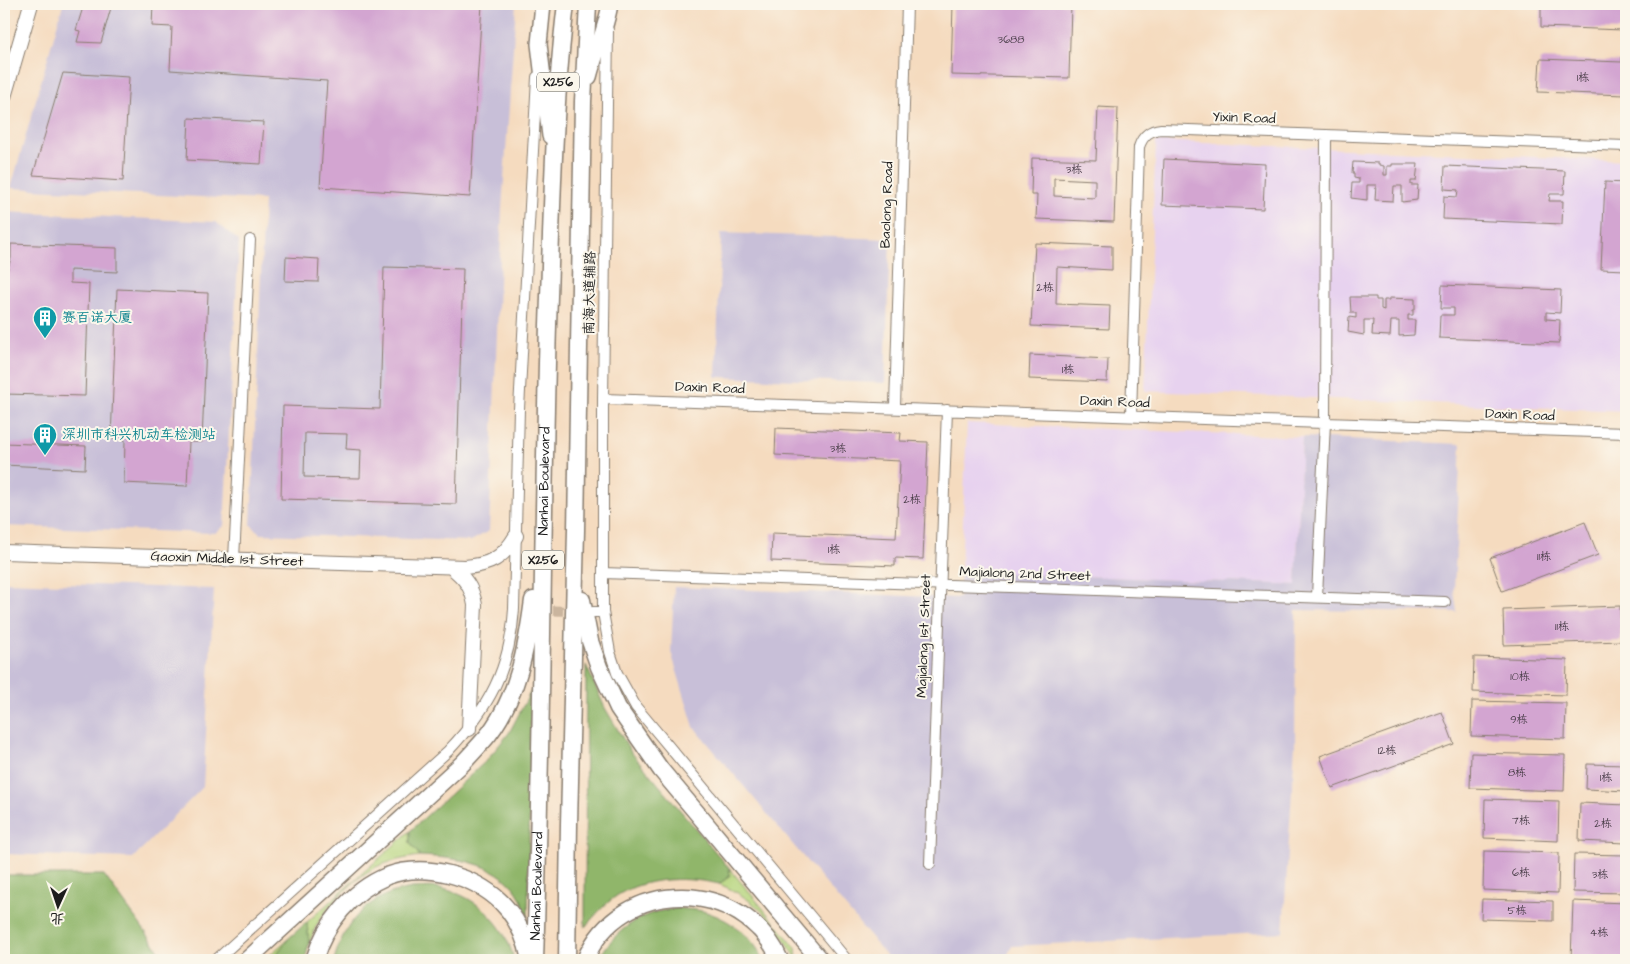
<svg xmlns="http://www.w3.org/2000/svg" width="1630" height="964" viewBox="0 0 1630 964" font-family="'Architects Daughter','LXGW WenKai TC',sans-serif">
  <style>
    .built { fill: #e7d2ef }
    .industrial { fill: #c8bfd8 }
    .green { fill: #b5d47b; stroke: #68784c }
    .forest { fill: #90b66b; stroke: #566944 }
    .building { fill: #d3a5d1; fill-rule: evenodd }
    .lines { fill: none; stroke-linecap: round; stroke-linejoin: round }
    .minor-tunnel { stroke: #cab59e; stroke-width: 10; stroke-dasharray: 10 5; stroke-linecap: butt }
    .minor-casing { stroke: #887c6e; stroke-width: 12 }
    .tertiary-casing { stroke: #887c6e; stroke-width: 16 }
    .secondary-casing { stroke: #887c6e; stroke-width: 18 }
    .primary-casing { stroke: #887c6e; stroke-width: 19 }
    .minor { stroke: #fff; stroke-width: 10 }
    .tertiary { stroke: #fff; stroke-width: 14 }
    .secondary { stroke: #fff; stroke-width: 15 }
    .primary { stroke: #fff; stroke-width: 16 }
    .labels { text-anchor: middle; dominant-baseline: central; stroke-width: 4; stroke-linejoin: round; paint-order: stroke }
    .number-label { font-size: 11px; fill: #4a3e49 }
    .shield { fill: #fbf7ec; stroke: #5f5e5a; stroke-width: 1 }
    .shield-label { font-size: 12px; font-weight: bold; fill: #1c1c1c }
    .street-label { font-size: 14px; fill: #1c1c1c; stroke: #fbf7ec }
    .culture-label { font-size: 14px; fill: #0d838f; stroke: #fbf7ec; text-anchor: start }
  </style>
  <rect width="100%" height="100%" fill="#fbf7ec"/>
  <filter id="ink" filterUnits="userSpaceOnUse"><feTurbulence type="fractalNoise" baseFrequency=".02" numOctaves="2"/><feDisplacementMap in="SourceGraphic" scale="10" xChannelSelector="R" yChannelSelector="G"/><feConvolveMatrix kernelMatrix="1 2 1 2 8 2 1 2 1" color-interpolation-filters="sRGB"/></filter>
  <filter id="wash" filterUnits="userSpaceOnUse"><feTurbulence type="fractalNoise" baseFrequency=".0096" numOctaves="4" result="noise"/><feDisplacementMap in="SourceGraphic" scale="20" xChannelSelector="R" yChannelSelector="G"/><feGaussianBlur stdDeviation="1.12" result="paint"/><feColorMatrix in="noise" values="0 0 0 0 0 0 0 0 0 0 0 0 0 0 0 0 0 1.4 0 .05"/><feComposite in="paint" operator="in"/></filter>
  <g filter="url(#wash)">
    <rect width="100%" height="100%" fill="#f5dbbf"/>
    <path class="built" d="M1156,141L1626,161V411L1145,391Z
      M967,423L1302,437L1296,585L961,571Z"/>
    <path class="industrial" d="M63,4H516L502,209L489,531L471,541L261,534L251,525L264,200L11,188Z
      M4,212L216,222L239,241L224,526L215,533L4,526Z
      M721,233L890,239L885,383L716,377Z
      M1302,437L1461,444L1454,591L1457,612L1296,610L1295,744L1283,932L1012,946L1005,960H890L694,727L671,652L674,587L959,598L961,571L1296,585Z
      M4,582L214,589L203,787L133,858L4,854Z"/>
    <path class="green" d="M410,831V843L420,856C405,858 390,861 376,867C356,877 329,904 318,923C314,929 312,937 309,944L307,922Z
      M729,868L796,948L797,959C774,923 760,901 719,884L730,876Z
      M289,938L272,960H264Z"/>
    <path class="forest" d="M586,665L605,708L631,752L729,868L730,876L719,884C688,877 651,877 623,892C608,900 596,914 585,927Z
      M531,691V692L528,917C524,909 522,899 517,892C495,861 454,858 420,856L410,843V831L486,761L509,733Z
      M4,875H104L163,956L156,960H4Z
      M412,888C422,888 434,886 443,889C478,897 506,925 514,960H334C342,932 355,911 382,897C391,892 402,890 412,888Z
      M678,908C688,910 700,909 709,913C733,921 753,938 764,960H599C607,940 628,923 647,915C656,911 668,910 678,908Z
      M307,922L309,944L305,960H272L289,938Z"/>
    <g id="blocks">
      <path class="building" d="M84,4H112L101,43L77,42L80,31L76,30Z
        M153,4H482L470,197L320,187L327,81L170,70L172,27L152,26Z
        M953,4H1071L1069,78L951,75Z
        M1541,4H1626V41H1622L1623,30L1541,27Z
        M1622,52H1626V95L1538,92L1540,59L1622,62Z
        M63,73L129,77L123,181L33,175Z
        M1098,107L1118,108L1114,222L1036,219L1037,195H1031L1032,158L1096,160ZM1054,178L1095,180V198L1054,196Z
        M189,118L264,122L261,164L187,160Z
        M1164,159L1265,164L1263,209L1162,205Z
        M1353,162L1379,163V165L1384,166V175H1387V166H1392V164H1418L1416,181H1411V185H1418L1417,200L1402,202V186H1394L1393,201L1375,200L1376,185H1367V200L1351,198L1352,183H1359V179L1354,178V173H1352Z
        M1445,166L1565,171L1564,194H1550L1549,201H1563L1562,224L1443,219L1444,196L1457,197L1458,190L1444,189Z
        M1605,182L1626,183V270L1601,269Z
        M1035,243L1112,246V270L1057,267L1056,304L1110,306L1109,329L1031,326Z
        M11,244L117,248V272L70,270V283L89,284L85,396L4,394V282L11,258Z
        M286,257L319,259L318,282L285,281Z
        M384,267L463,269L456,504L281,499L283,406L380,409ZM305,433L347,434L346,449L361,450L360,478L304,477Z
        M1442,285L1561,290L1560,313L1546,312V319L1560,320L1559,343L1439,338L1440,315H1454V308H1441Z
        M117,289L208,293L202,442H189L187,486L124,483L125,440L111,439Z
        M1350,297H1376V300H1381V309L1384,310V300H1389V298L1415,299V310H1413V315H1408V320H1415L1414,335L1399,336V321H1391L1390,336L1372,335L1373,320H1364V335L1348,332L1349,317L1356,318V313H1351Z
        M1030,355L1108,359L1107,382L1029,379Z
        M776,428L901,433L900,441L928,442L923,559L895,558V566L771,561L772,533L896,538L900,461L775,455Z
        M4,443L86,446L85,469L4,465Z
        M1585,522L1598,555L1502,591L1490,558Z
        M1620,606L1621,641L1504,645L1503,610Z
        M1474,657L1567,660L1566,695L1473,692Z
        M1472,701L1566,703L1565,739L1471,736Z
        M1442,712L1454,744L1332,788L1320,756Z
        M1471,753L1565,755L1564,791L1470,788Z
        M1587,764L1626,765V791L1586,789Z
        M1485,799L1559,801L1558,841L1484,838Z
        M1580,803L1626,805V843L1579,841Z
        M1484,851L1559,853L1558,893L1483,890Z
        M1574,854L1626,855V893L1573,892Z
        M1482,899L1553,901V921L1481,919Z
        M1573,901L1626,903V960H1571Z"/>
    </g>
  </g>
  <g filter="url(#ink)">
    <use href="#blocks" fill-opacity="0" stroke="#887c6e" stroke-width="1"/>
    <g class="lines">
      <path class="minor-tunnel" d="M523,610L580,611"/>
      <g class="minor-casing">
        <path id="minor" d="M608,30L603,399V612L610,652L617,673L636,707L847,960
          M603,399L1626,433
          M895,407L907,4
          M1131,416L1139,147C1143,135 1150,130 1161,129L1626,146
          M234,559L250,240
          M603,573L1445,602
          M1317,597L1325,422L1326,135
          M593,612H603
          M930,864L947,410
          M216,960L448,751C489,708 510,669 514,609L519,409L537,77"/>
      </g>
      <g class="tertiary-casing">
        <path id="tertiary" d="M4,97L31,4
          M4,552L465,567C490,565 503,558 516,536
          M451,567C465,578 472,587 475,605L469,729"/>
      </g>
      <g class="secondary-casing">
        <path id="secondary" d="M543,4L539,44L550,136
          M589,77C595,53 606,29 610,4"/>
      </g>
      <g class="primary-casing">
        <g id="primary">
          <path d="M582,600L590,641L599,667L618,708L661,770L820,960"/>
          <path d="M247,960L463,763C472,753 481,744 489,734C518,696 527,646 533,600"/>
          <path d="M314,960C325,924 351,891 387,876C424,862 473,875 501,902C517,918 526,939 530,960"/>
          <path id="s1" d="M535,960C542,749 542,537 548,325C552,218 553,111 566,4"/>
          <path d="M567,960L569,824L576,530L583,101L588,4"/>
          <path d="M585,960C620,875 744,877 780,960"/>
        </g>
      </g>
      <use href="#minor" class="minor"/>
      <use href="#tertiary" class="tertiary"/>
      <use href="#secondary" class="secondary"/>
      <use href="#primary" class="primary"/>
    </g>
  </g>
  <defs>
    <g id="building-pin" transform="scale(1.25)"><path d="M0 17L-7.5 6A9.5 9.5 0 1 1 7.5 6Z" fill="#0f9aa8" stroke="#fbf7ec"/><path d="M-4-6H4V6H1V3H-1V6H-4ZM-2.5-4.3h1.7v1.8h-1.7ZM.8-4.3h1.7v1.8H.8ZM-2.5-1h1.7V.8h-1.7ZM.8-1h1.7V.8H.8Z" fill="#fff"/></g>
  </defs>
  <g fill-rule="evenodd">
    <use href="#building-pin" x="45" y="318"/>
    <use href="#building-pin" x="45" y="435"/>
  </g>
  <g class="labels">
    <g class="number-label">
      <text x="1011" y="39">3688</text>
      <text x="1583" y="77">1栋</text>
      <text x="1074" y="169">3栋</text>
      <text x="1045" y="287">2栋</text>
      <text x="1068" y="369">1栋</text>
      <text x="838" y="448">3栋</text>
      <text x="912" y="499">2栋</text>
      <text x="834" y="549">1栋</text>
      <text x="1544" y="556">11栋</text>
      <text x="1562" y="626">11栋</text>
      <text x="1520" y="676">10栋</text>
      <text x="1519" y="719">9栋</text>
      <text x="1387" y="750">12栋</text>
      <text x="1517" y="772">8栋</text>
      <text x="1606" y="777">1栋</text>
      <text x="1521" y="820">7栋</text>
      <text x="1603" y="823">2栋</text>
      <text x="1521" y="872">6栋</text>
      <text x="1600" y="874">3栋</text>
      <text x="1517" y="910">5栋</text>
      <text x="1599" y="932">4栋</text>
    </g>
    <g class="shield">
      <rect x="537" y="72.5" width="42" height="19" rx="4"/>
      <rect x="522" y="550.5" width="42" height="19" rx="4"/>
    </g>
    <g class="shield-label">
      <text x="558" y="82">X256</text>
      <text x="543" y="560">X256</text>
    </g>
    <g class="street-label">
      <text transform="translate(1244 118) rotate(2)">Yixin Road</text>
      <text transform="translate(887 205) rotate(-88)">Baolong Road</text>
      <text transform="translate(590 293) rotate(-89)">南海大道辅路</text>
      <text transform="translate(710 388) rotate(2)">Daxin Road</text>
      <text transform="translate(1115 402) rotate(2)">Daxin Road</text>
      <text transform="translate(1520 415) rotate(2)">Daxin Road</text>
      <text stroke="none"><textPath href="#s1" startOffset="479">Nanhai Boulevard</textPath></text>
      <text transform="translate(227 559) rotate(2)">Gaoxin Middle 1st Street</text>
      <text transform="translate(1025 574) rotate(2)">Majialong 2nd Street</text>
      <text transform="translate(924 636) rotate(-88)">Majialong 1st Street</text>
      <text stroke="none"><textPath href="#s1" startOffset="74">Nanhai Boulevard</textPath></text>
    </g>
    <g class="culture-label">
      <text x="62" y="318">赛百诺大厦</text>
      <text x="62" y="435">深圳市科兴机动车检测站</text>
    </g>
  </g>
  <rect width="1630" height="964" fill="none" stroke="#fbf7ec" stroke-width="20"/>
  <g transform="translate(58 906) rotate(183)" stroke="#fbf7ec" stroke-width="4" paint-order="stroke">
  <path d="M0-4L9 19L0 12L-9 19Z" fill="#1c1c1c"/>
  <text y="-8" font-size="14" font-weight="bold" text-anchor="middle" fill="#1c1c1c">北</text>
  </g>
</svg>
